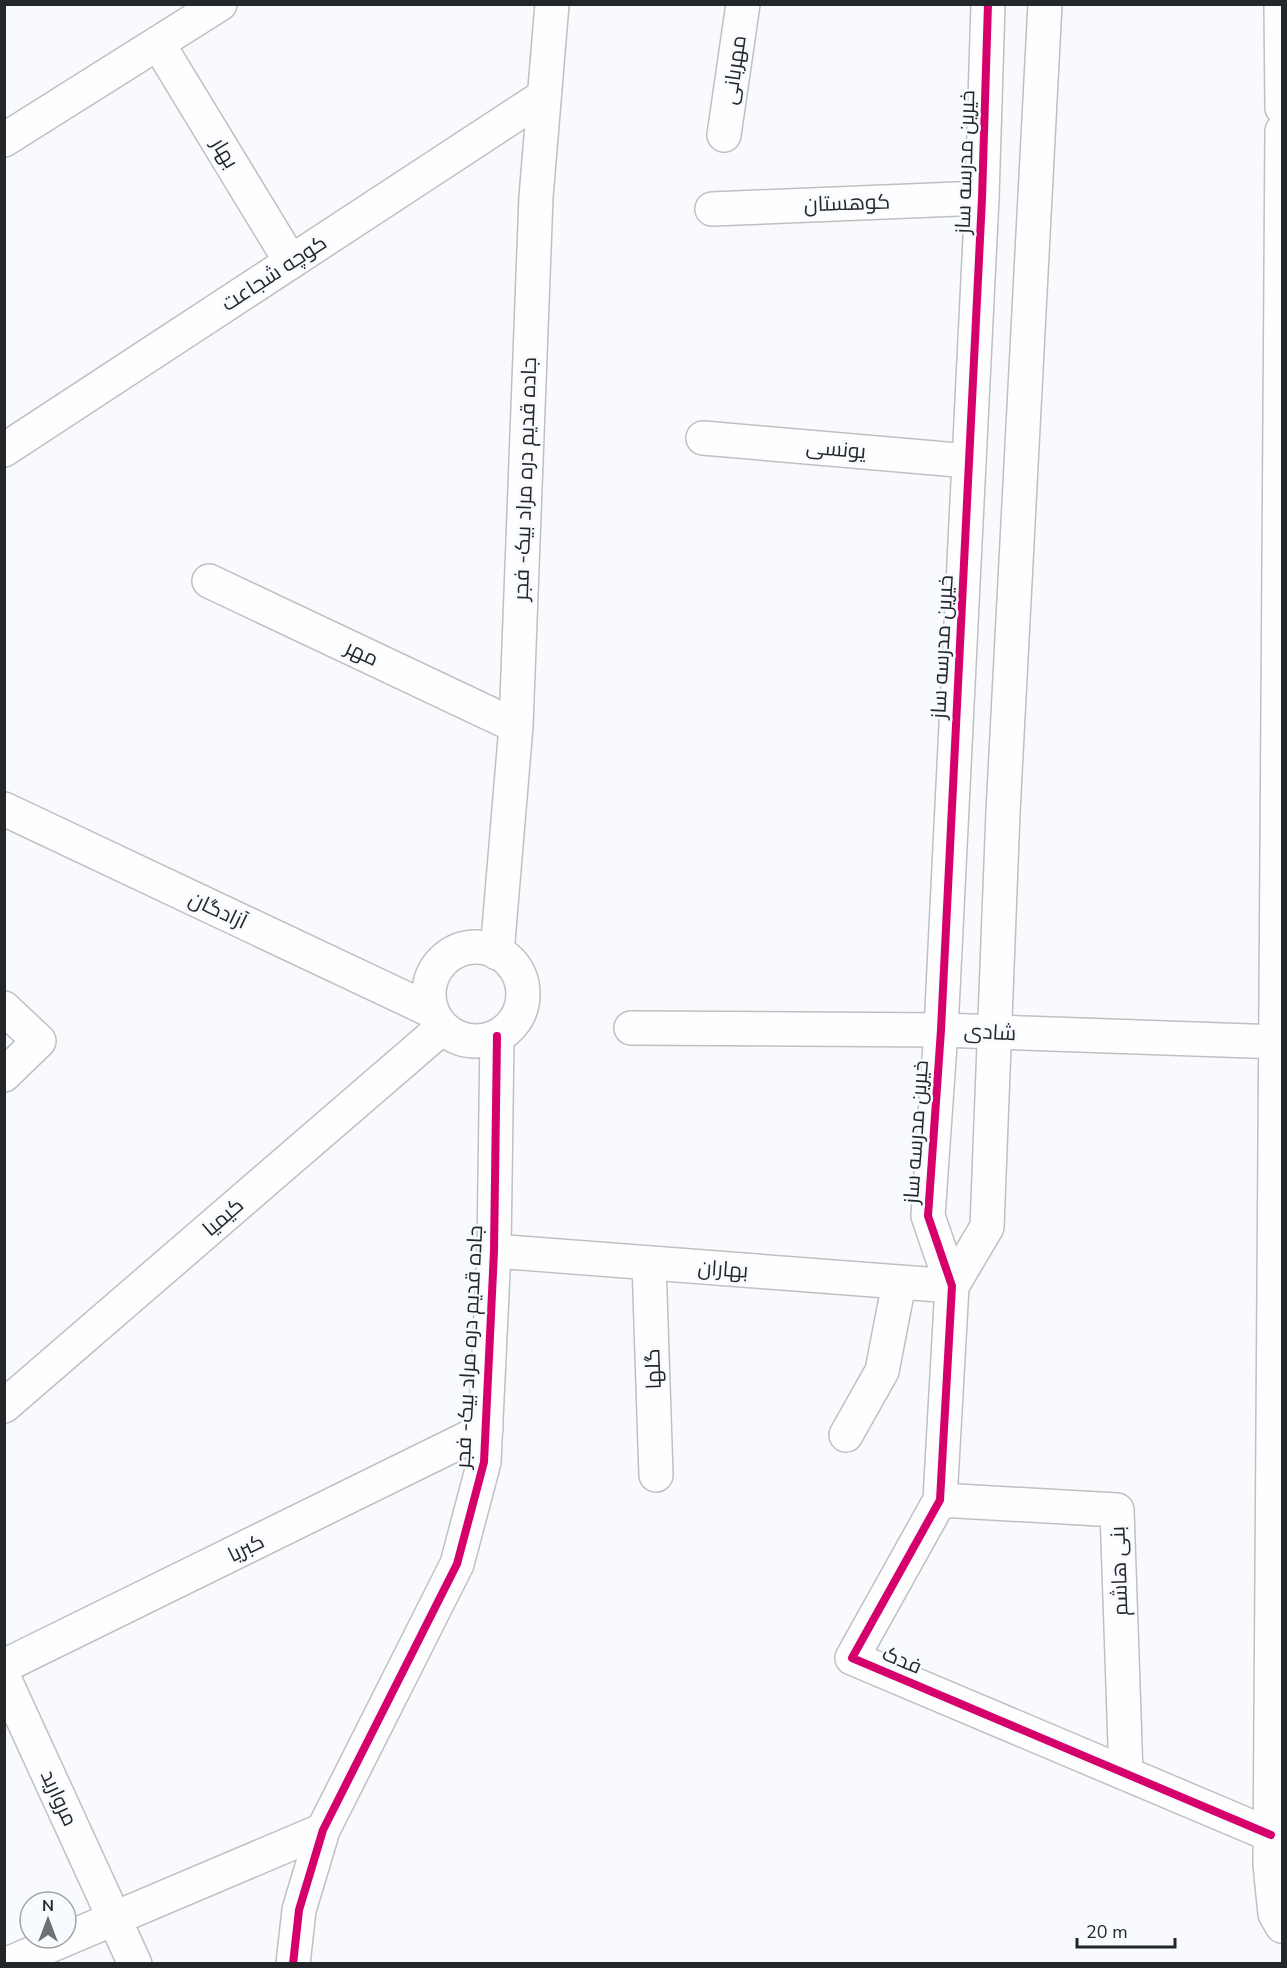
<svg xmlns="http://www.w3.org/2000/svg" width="1287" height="1968" viewBox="0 0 1287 1968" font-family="'Nunito Sans',Cairo,sans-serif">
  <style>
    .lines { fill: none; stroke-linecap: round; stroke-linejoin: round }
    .minor-casing { stroke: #bec0c3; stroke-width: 36 }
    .tertiary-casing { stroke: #bec0c3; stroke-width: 36 }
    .secondary-casing { stroke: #bec0c3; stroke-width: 36 }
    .minor { stroke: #fefeff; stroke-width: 33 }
    .tertiary { stroke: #fefeff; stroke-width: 33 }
    .secondary { stroke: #fefeff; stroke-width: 33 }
    .cycleway-casing { stroke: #f7fafe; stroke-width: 11 }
    .cycleway { stroke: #d6006c; stroke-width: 8 }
    .labels { text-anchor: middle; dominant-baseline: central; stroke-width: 5; stroke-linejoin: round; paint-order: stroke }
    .street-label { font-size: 21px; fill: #24272a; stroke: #f7fafe }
  </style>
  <rect width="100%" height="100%" fill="#f8fafd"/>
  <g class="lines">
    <g class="minor-casing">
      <path id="minor" d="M159,45L291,262
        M724,135L743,4
        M4,140L220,4
        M712,209L982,198
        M703,438L969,461
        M4,450L544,96
        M209,581L516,726
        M4,809L432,1011
        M429 994a47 47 0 1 1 94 0a47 47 0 1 1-94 0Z
        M497,953L516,726L536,197L552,4
        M4,1008L39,1041L4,1075
        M631,1028L941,1030L1278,1042
        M494,1251L952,1286L940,1500L852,1658L1271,1835
        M649,1263L656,1475
        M4,1406L442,1028
        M846,1435L882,1371L899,1283
        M940,1500L1117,1510L1126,1774
        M4,1666L486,1429
        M4,1678L135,1964
        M7,1964L323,1830
        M293,1964L299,1910L323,1830L457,1564L484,1462L494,1251L497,1036"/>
    </g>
    <g class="tertiary-casing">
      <path id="tertiary" d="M952,1286L987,1227L1003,812L1045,4
        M952,1286L928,1216L941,1030L982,198L988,4"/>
    </g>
    <g class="secondary-casing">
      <path id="secondary" d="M1281,4L1282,108
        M1282,131L1270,1865L1275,1914L1282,1926"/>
    </g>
    <use href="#minor" class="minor"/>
    <use href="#tertiary" class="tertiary"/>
    <use href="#secondary" class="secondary"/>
    <g class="cycleway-casing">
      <path id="cycleway" d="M988,4L982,198L941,1030L928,1216L952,1286L940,1500L852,1658L1271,1835
        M293,1964L299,1910L323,1830L457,1564L484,1462L494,1251L497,1036"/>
    </g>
    <use href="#cycleway" class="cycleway"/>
  </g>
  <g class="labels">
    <g class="street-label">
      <text transform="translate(734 70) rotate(-82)">مهربانی</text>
      <text transform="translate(225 153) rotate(59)">بهار</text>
      <text transform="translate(965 162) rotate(-88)">خیرین مدرسه ساز</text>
      <text transform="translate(847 203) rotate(-2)">کوهستان</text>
      <text transform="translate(274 273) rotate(-33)">کوچه شجاعت</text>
      <text transform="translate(836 449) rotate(5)">یونسی</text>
      <text transform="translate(525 479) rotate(-88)">جاده قدیم دره مراد بیک- فجر</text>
      <text transform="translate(942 647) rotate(-87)">خیرین مدرسه ساز</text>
      <text transform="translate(362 653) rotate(25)">مهر</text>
      <text transform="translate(218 910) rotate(25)">آزادگان</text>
      <text transform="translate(990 1032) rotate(3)">شادی</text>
      <text transform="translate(916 1132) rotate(-86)">خیرین مدرسه ساز</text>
      <text transform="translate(223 1217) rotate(-41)">کیمیا</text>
      <text transform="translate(723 1269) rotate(4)">بهاران</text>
      <text transform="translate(469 1347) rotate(-87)">جاده قدیم دره مراد بیک- فجر</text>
      <text transform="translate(653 1369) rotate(-92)">گلها</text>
      <text transform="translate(246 1548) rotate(-26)">کبریا</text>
      <text transform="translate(1119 1571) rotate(-92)">بنی هاشم</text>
      <text transform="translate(902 1660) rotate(23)">فدک</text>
      <text transform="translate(59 1798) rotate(65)">مروارید</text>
    </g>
  </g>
  <rect width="1287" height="1968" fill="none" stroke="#24272a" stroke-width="12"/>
  <g transform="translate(48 1920)"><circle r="28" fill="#f7fafe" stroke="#a3a6a9" stroke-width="1.5"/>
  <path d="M0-4.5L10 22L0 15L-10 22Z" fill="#6e7174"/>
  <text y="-9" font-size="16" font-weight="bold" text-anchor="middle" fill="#24272a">N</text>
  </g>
  <path d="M1077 1938v9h98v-9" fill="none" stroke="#24272a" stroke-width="3"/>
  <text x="1086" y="1938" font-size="18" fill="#24272a" stroke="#f7fafe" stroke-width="4.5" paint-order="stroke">20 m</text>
</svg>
